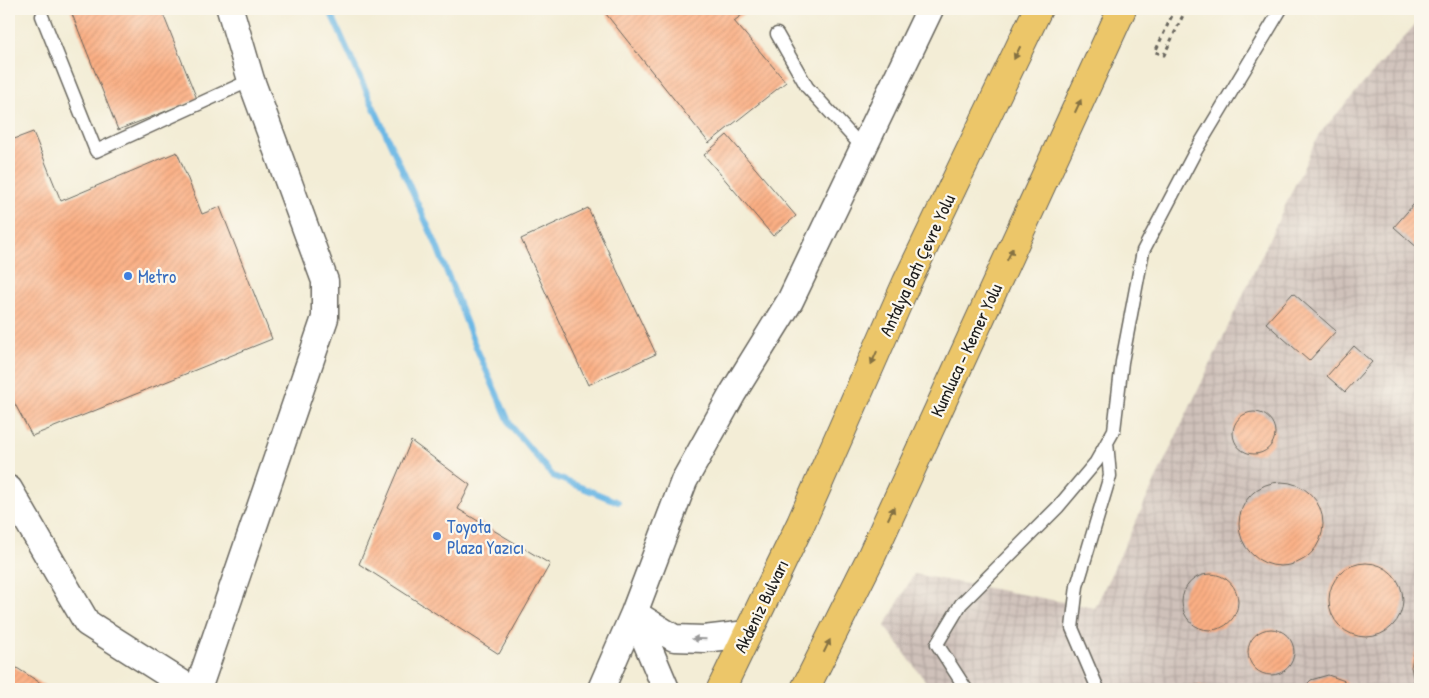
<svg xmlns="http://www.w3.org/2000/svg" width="1429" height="698" viewBox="0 0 1429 698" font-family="'Patrick Hand',sans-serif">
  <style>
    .industrial { fill: url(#industrial-grid) }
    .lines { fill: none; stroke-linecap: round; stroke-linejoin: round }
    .stream { stroke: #6cb8e5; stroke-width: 6 }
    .building { fill: url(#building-hatch) }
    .service-casing { stroke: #67655d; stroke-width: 15 }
    .minor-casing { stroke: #67655d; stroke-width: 29 }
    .trunk-casing { stroke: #67655d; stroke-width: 30 }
    .path { stroke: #67655d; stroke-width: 3; stroke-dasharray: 4 4; stroke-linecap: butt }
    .service { stroke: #fff; stroke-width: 12 }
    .minor { stroke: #fff; stroke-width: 26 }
    .trunk { stroke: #ecc669; stroke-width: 28 }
    .oneway { fill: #847142 }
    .oneway2 { fill: #999 }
    .shop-dot { fill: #3f7fe0; stroke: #fbf7ec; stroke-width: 2 }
    .labels { text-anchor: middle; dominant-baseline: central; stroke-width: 4.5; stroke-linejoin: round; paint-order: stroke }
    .street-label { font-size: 18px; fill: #1c1c1c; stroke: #fbf7ec }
    .shop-label { font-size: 18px; fill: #366cbe; stroke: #fbf7ec; text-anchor: start }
  </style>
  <defs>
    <pattern id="industrial-grid" width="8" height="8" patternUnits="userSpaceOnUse" patternTransform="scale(1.25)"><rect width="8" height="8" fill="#cfc1ba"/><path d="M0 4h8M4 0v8" fill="none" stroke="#b1a59f"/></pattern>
    <pattern id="building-hatch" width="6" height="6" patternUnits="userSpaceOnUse" patternTransform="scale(1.25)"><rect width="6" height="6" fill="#fbaf84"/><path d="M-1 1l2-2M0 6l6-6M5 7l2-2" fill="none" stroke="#d79671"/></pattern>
  </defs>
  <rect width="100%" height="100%" fill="#fbf7ec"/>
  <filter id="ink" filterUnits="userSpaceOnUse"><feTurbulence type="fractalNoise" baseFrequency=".02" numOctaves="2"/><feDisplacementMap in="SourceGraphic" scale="10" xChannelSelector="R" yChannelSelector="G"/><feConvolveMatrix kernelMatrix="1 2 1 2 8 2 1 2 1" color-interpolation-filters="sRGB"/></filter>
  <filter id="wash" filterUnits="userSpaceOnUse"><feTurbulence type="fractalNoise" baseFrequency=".0096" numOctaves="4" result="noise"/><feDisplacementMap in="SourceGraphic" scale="20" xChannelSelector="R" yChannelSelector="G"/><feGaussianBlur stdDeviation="1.12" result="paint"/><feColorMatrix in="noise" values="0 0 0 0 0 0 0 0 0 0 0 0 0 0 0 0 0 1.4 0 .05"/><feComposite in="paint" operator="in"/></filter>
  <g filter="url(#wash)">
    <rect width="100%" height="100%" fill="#f3edd6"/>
    <path class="industrial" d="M1420,19V689H931L885,626L914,574L1095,608L1319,134Z"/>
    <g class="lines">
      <path class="stream" d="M329,9L436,244L475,345L511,426L553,476L618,502"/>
    </g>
    <g id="blocks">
      <path class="building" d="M70,9H161L197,99L118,130Z
        M602,9H750L734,21L786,82L709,143Z
        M33,132L61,201L177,152L202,214L220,207L272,339L32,436L9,393V141Z
        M727,135L796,216L773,236L704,155Z
        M1420,197V250L1394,227Z
        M588,208L656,354L588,385L521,239Z
        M1293,293L1336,331L1309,361L1266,323Z
        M1354,346L1372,362L1345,392L1327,376Z
        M1233 433a21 21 0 1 1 42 0a21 21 0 1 1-42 0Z
        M411,441L470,485L458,509L550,564L499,654L359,564Z
        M1239 524a42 42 0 1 1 84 0a42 42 0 1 1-84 0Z
        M1329 600a37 37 0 1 1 74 0a37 37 0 1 1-74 0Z
        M1182 602a28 28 0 1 1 56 0a28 28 0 1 1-56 0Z
        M1248 652a23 23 0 1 1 46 0a23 23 0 1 1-46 0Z
        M1420,646V689H1416L1411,667L1414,654Z
        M9,663L50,689H9Z
        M1328,675L1345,681L1352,689H1302L1311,680Z
        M1199,685L1213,689H1180L1188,686Z"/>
    </g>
  </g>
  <g filter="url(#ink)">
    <use href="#blocks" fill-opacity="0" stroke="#67655d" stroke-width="1"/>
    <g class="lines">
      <g class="service-casing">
        <path id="service" d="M42,16L96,151L251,80
          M777,34L807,87L863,148
          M966,689L937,644L961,604L1058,507L1096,462L1114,430L1122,362L1143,251L1195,152L1281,9
          M1098,689L1072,628L1077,586L1110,476L1107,442"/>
      </g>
      <g class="minor-casing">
        <path id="minor" d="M9,489L87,623L191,689
          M634,613L674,638L704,639L747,634
          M634,613L666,689
          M198,689L325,318V281L251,80L230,9
          M601,689L634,613L684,481L733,393L790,301L930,9"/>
      </g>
      <g class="trunk-casing">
        <path id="trunk" d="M721,689L801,523L907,282L1038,9
          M805,689L871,557L1122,9"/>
      </g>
      <path class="path" d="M1175,9L1155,52L1164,55L1186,9"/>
      <use href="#service" class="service"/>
      <use href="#minor" class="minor"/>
      <use href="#trunk" class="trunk"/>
    </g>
    <defs><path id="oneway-solid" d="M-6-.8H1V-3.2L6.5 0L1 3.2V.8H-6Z" transform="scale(1.25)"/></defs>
    <g class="oneway">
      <use href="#oneway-solid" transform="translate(1017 53) rotate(116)"/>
      <use href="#oneway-solid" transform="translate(1078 106) rotate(-65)"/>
      <use href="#oneway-solid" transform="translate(1010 254) rotate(-65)"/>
      <use href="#oneway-solid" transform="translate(874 358) rotate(114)"/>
      <use href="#oneway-solid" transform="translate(891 513) rotate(-65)"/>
      <use href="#oneway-solid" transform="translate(827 646) rotate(-64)"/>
    </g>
    <use class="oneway2" href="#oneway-solid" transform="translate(699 639) rotate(-179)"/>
  </g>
  <g class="shop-dot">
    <circle cx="128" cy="276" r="5"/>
    <circle cx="437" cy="536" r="5"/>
  </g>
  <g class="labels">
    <g class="street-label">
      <text transform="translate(917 265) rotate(-65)">Antalya Batı Çevre Yolu</text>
      <text transform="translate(966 350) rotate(-65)">Kumluca - Kemer Yolu</text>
      <text transform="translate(761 606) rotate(-64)">Akdeniz Bulvarı</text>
    </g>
    <g class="shop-label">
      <text x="138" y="276">Metro</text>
      <text x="447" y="526">Toyota<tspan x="447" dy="21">Plaza Yazıcı</tspan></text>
    </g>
  </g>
  <rect width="1429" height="698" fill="none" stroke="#fbf7ec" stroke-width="30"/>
</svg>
